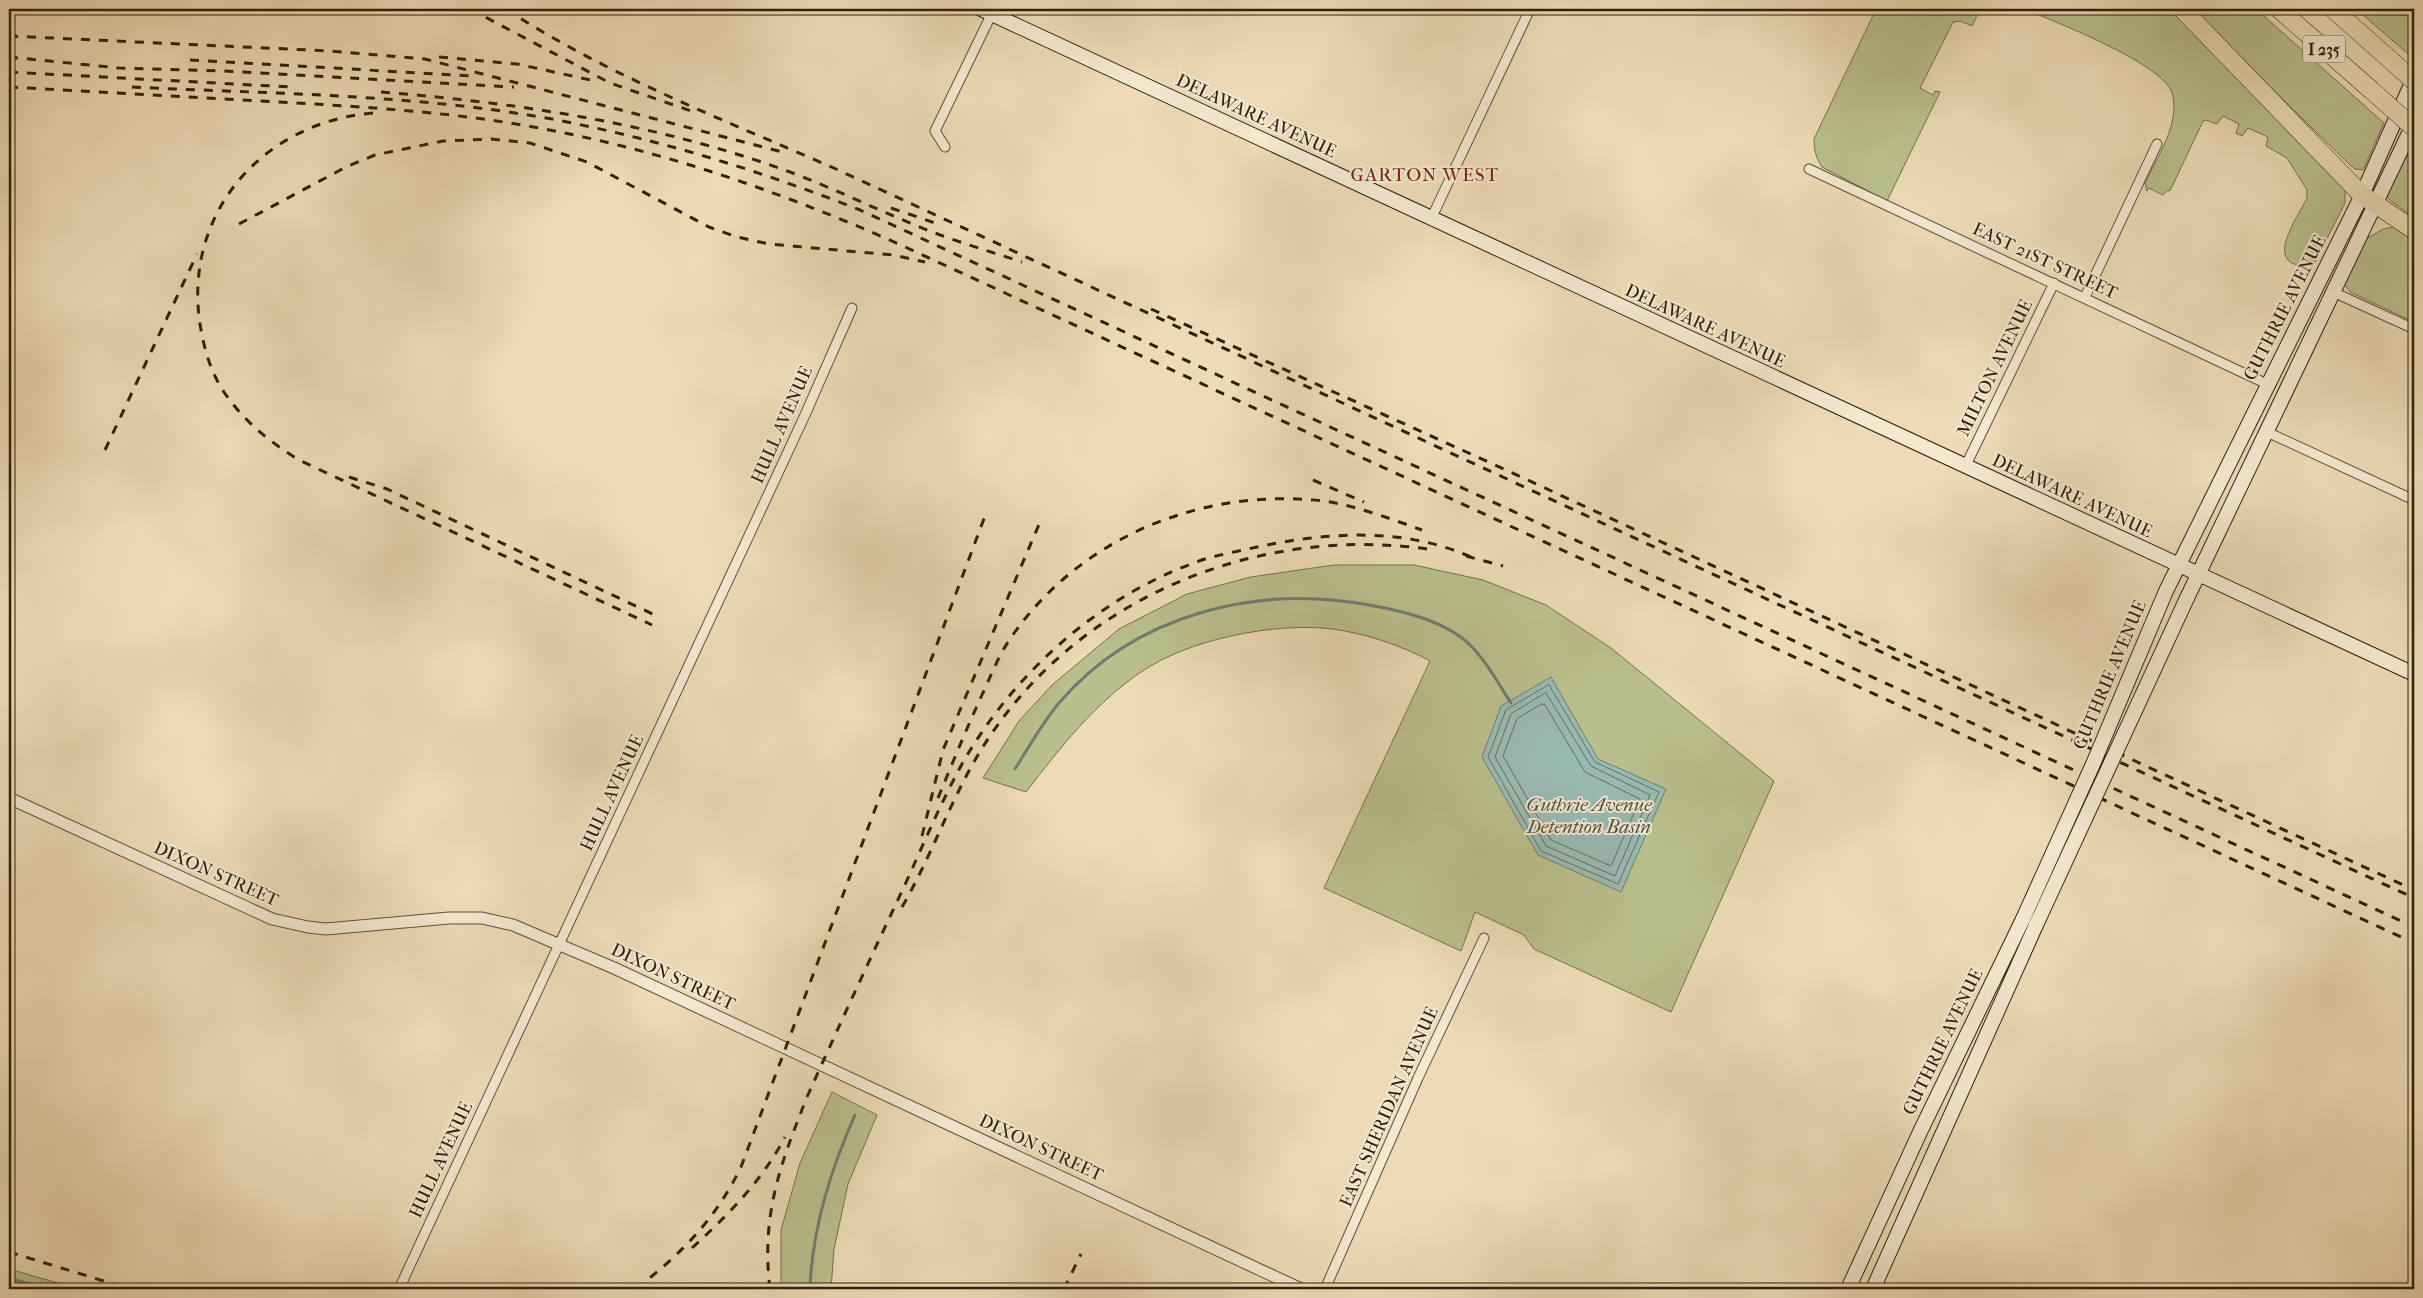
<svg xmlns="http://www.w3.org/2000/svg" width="2423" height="1298" viewBox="0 0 2423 1298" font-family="'IM FELL French Canon',serif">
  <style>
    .green { fill: #b9c08d; stroke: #74704e }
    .water { fill: #99bab3; stroke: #6f7c71 }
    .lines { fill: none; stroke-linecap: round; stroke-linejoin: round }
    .shore { stroke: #646d60; stroke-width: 1 }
    .stream { stroke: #6f7c71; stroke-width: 3 }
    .minor-casing { stroke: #5e4f38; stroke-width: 11 }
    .tertiary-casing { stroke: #5e4f38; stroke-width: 13 }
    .secondary-casing { stroke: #2f200e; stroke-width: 16 }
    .motorway-casing { stroke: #2f200e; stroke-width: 19 }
    .minor { stroke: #f3e8d0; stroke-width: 9 }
    .tertiary { stroke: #f3e8d0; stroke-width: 11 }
    .secondary { stroke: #f3e8d0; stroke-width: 14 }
    .motorway { stroke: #ecdbb6; stroke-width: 18 }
    .rail { stroke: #2f200e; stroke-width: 3; stroke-dasharray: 9 9; stroke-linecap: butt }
    .secondary-bridge-casing { stroke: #2f200e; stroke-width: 16; stroke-linecap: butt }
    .motorway-bridge-casing { stroke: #2f200e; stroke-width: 19; stroke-linecap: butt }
    .secondary-bridge { stroke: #f3e8d0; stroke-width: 14 }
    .motorway-bridge { stroke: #ecdbb6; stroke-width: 18 }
    .labels { text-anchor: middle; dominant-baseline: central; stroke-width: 4; stroke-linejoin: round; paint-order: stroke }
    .shield { fill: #f3e8d0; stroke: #6a5c48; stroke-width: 1 }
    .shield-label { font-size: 16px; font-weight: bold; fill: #2f200e }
    .street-label { font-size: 18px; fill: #2f200e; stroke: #f3e8d0 }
    .neighbourhood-label { font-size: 19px; letter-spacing: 1px; fill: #7a1f14; stroke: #f3e8d0 }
    .water-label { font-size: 19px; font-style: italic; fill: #4f4e40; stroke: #f3e8d0 }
  </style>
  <rect width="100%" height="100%" fill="#ecdbb6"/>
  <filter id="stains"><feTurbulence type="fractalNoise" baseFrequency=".004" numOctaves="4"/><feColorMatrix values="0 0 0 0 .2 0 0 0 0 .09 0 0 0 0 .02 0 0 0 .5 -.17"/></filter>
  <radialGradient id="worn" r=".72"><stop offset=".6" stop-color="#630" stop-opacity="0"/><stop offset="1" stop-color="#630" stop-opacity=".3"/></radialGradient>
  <path class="green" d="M1876,9H1980L1972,26L1960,21L1953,22L1920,88L1933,95L1935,91L1940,92L1887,201L1822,167C1816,158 1814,150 1814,139Z
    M2024,9H2171L2345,185V203L2313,266C2260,269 2295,222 2307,198V190L2287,158L2266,146L2268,137L2248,128L2242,136L2236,133L2239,124L2223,116L2217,124L2206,120L2203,121L2170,191L2168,190L2163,195L2149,188L2147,191L2145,183C2157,157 2181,123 2172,93C2164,64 2054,21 2024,9Z
    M2190,9H2256L2384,123L2363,170L2355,169L2350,165Z
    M2356,9H2414V59Z
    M2409,144L2414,149V218L2385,196Z
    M2393,227L2402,228L2414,234V322L2350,292L2345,285L2346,276L2366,239L2383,229Z
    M1334,565H1414L1483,580L1546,605L1611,648L1774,781L1671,1012L1534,949L1524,935L1475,912L1461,951L1324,888L1430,661C1401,645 1366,634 1333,629C1275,622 1189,639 1141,672C1094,704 1060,748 1026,792L983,778L1019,721L1052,685L1119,629L1187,594L1251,577Z
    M832,1092L877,1115L848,1184L834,1249L831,1289H781V1230L800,1163Z
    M9,1269L79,1289H9Z"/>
  <path class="water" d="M1551,677L1598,759L1666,789L1621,892L1538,855L1482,757L1501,706Z"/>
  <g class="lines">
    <path class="shore" d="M1549,685L1595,762L1659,792L1618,884L1541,851L1488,757L1506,710Z
      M1546,693L1591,766L1650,795L1615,876L1546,846L1495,757L1511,714Z
      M1542,704L1545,705L1585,772L1640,799L1611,866L1551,840L1503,756L1517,719Z"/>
    <path class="stream" d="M1015,769C1029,747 1042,723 1059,703C1135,614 1257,584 1369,605C1403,611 1447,621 1472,647C1488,663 1499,685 1511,703
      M9,1278L46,1289
      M810,1289C812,1228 830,1171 855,1115"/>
    <g class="minor-casing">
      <path id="minor" d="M945,147L935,131L994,9
        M1809,169L2267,384
        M1431,219L1530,9
        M2333,292L2414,329
        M2085,297L2157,144
        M2267,432L2414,500
        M1965,467L2054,283
        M399,1289L805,415L852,308
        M1325,1289L1418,1078L1484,938"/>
    </g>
    <g class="tertiary-casing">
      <path id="tertiary" d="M9,798L272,919L308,927L326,929L449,918H482L513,925L614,968L1301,1289"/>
    </g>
    <g class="secondary-casing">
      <path id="secondary" d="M981,9L2414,674
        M2166,591L2362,195L2414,78
        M2187,598L2414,123
        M1848,1289L1920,1132L2023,919
        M1873,1289L2036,925"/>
    </g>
    <g class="motorway-casing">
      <path id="motorway" d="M2182,9L2362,195L2414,230
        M2279,9L2370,89
        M2333,9L2386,56"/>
    </g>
    <use href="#minor" class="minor"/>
    <use href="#tertiary" class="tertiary"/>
    <use href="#secondary" class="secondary"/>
    <use href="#motorway" class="motorway"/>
    <path class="rail" d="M470,9L610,83L694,112
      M506,9C606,75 727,121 836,169L2414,898
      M9,36L330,51L425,59L786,153
      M9,57L119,68L223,71L514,87
      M439,57L517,64L595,81
      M190,60L474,76
      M9,72L291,87
      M9,87C99,92 189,97 279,102C366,107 453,112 539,128C665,151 784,193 901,245L2414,943
      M132,87C273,94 417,94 557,120C661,140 761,171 860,210L2414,927
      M381,92C520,103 659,124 790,172C833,188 873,208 915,225C950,240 986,250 1022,262
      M373,113C263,122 183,213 200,324C204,349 211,374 226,395C246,423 270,442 299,460L652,625
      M891,208L941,225
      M239,224L346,167L375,155L443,141L491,139L530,143L587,162L709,227L737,237L769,244L893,255L925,262
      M1151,309L1506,470L2414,890
      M105,450L197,254
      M349,477L387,489L657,616
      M1313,480L1364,502
      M1466,556L1503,566
      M938,798C952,764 966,730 981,697C990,678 997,659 1008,642C1077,538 1201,487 1324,501C1357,506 1391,519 1422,530
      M922,836L943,750L1040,522
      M902,907C934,852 954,789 990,736C1087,592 1265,524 1434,550
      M692,1248C728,1215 762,1181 785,1137
      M9,1252L130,1289
      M636,1289C682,1253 715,1220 741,1167L985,516
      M770,1289C761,1215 780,1165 807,1097C838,1028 870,959 902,891C922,848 940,804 962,764C1015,671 1103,593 1205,559C1222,554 1240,551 1257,547C1328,532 1403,527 1471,557
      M1064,1289L1081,1254"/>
    <g class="secondary-bridge-casing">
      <path id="secondary-bridge" d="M2023,919L2093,764L2166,591
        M2036,925L2187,598"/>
    </g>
    <g class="motorway-bridge-casing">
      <path id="motorway-bridge" d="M2386,56L2414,81
        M2370,89L2414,128"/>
    </g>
    <use href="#secondary-bridge" class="secondary-bridge"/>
    <use href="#motorway-bridge" class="motorway-bridge"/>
  </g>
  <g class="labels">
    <rect class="shield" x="2303" y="35.5" width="42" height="27" rx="4"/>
    <g class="shield-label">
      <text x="2324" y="49">I 235</text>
    </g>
    <g class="street-label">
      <text transform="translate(1256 116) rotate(25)">DELAWARE AVENUE</text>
      <text transform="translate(2045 261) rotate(25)">EAST 21ST STREET</text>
      <text transform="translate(2285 308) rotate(-63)">GUTHRIE AVENUE</text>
      <text transform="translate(1705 326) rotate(25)">DELAWARE AVENUE</text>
      <text transform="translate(1995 368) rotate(-64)">MILTON AVENUE</text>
      <text transform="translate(782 425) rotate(-66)">HULL AVENUE</text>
      <text transform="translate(2072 496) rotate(25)">DELAWARE AVENUE</text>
      <text transform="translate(2110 675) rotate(-67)">GUTHRIE AVENUE</text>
      <text transform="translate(612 793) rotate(-65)">HULL AVENUE</text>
      <text transform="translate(216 874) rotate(24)">DIXON STREET</text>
      <text transform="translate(673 977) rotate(25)">DIXON STREET</text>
      <text transform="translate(1943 1042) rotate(-64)">GUTHRIE AVENUE</text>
      <text transform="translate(1389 1107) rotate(-66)">EAST SHERIDAN AVENUE</text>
      <text transform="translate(1041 1148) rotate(25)">DIXON STREET</text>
      <text transform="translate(441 1160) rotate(-65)">HULL AVENUE</text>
    </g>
    <g class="neighbourhood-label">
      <text x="1425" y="175">GARTON WEST</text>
    </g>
    <g class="water-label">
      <text x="1589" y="805">Guthrie Avenue<tspan x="1589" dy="22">Detention Basin</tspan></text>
    </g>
  </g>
  <rect width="2423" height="1298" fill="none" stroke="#ecdbb6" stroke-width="30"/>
  <rect x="10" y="10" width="2403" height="1278" fill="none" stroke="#2f200e" stroke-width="2.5"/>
  <rect x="15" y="15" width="2393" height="1268" fill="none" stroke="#2f200e"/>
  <rect width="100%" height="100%" filter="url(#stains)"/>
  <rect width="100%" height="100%" fill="url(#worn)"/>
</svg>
